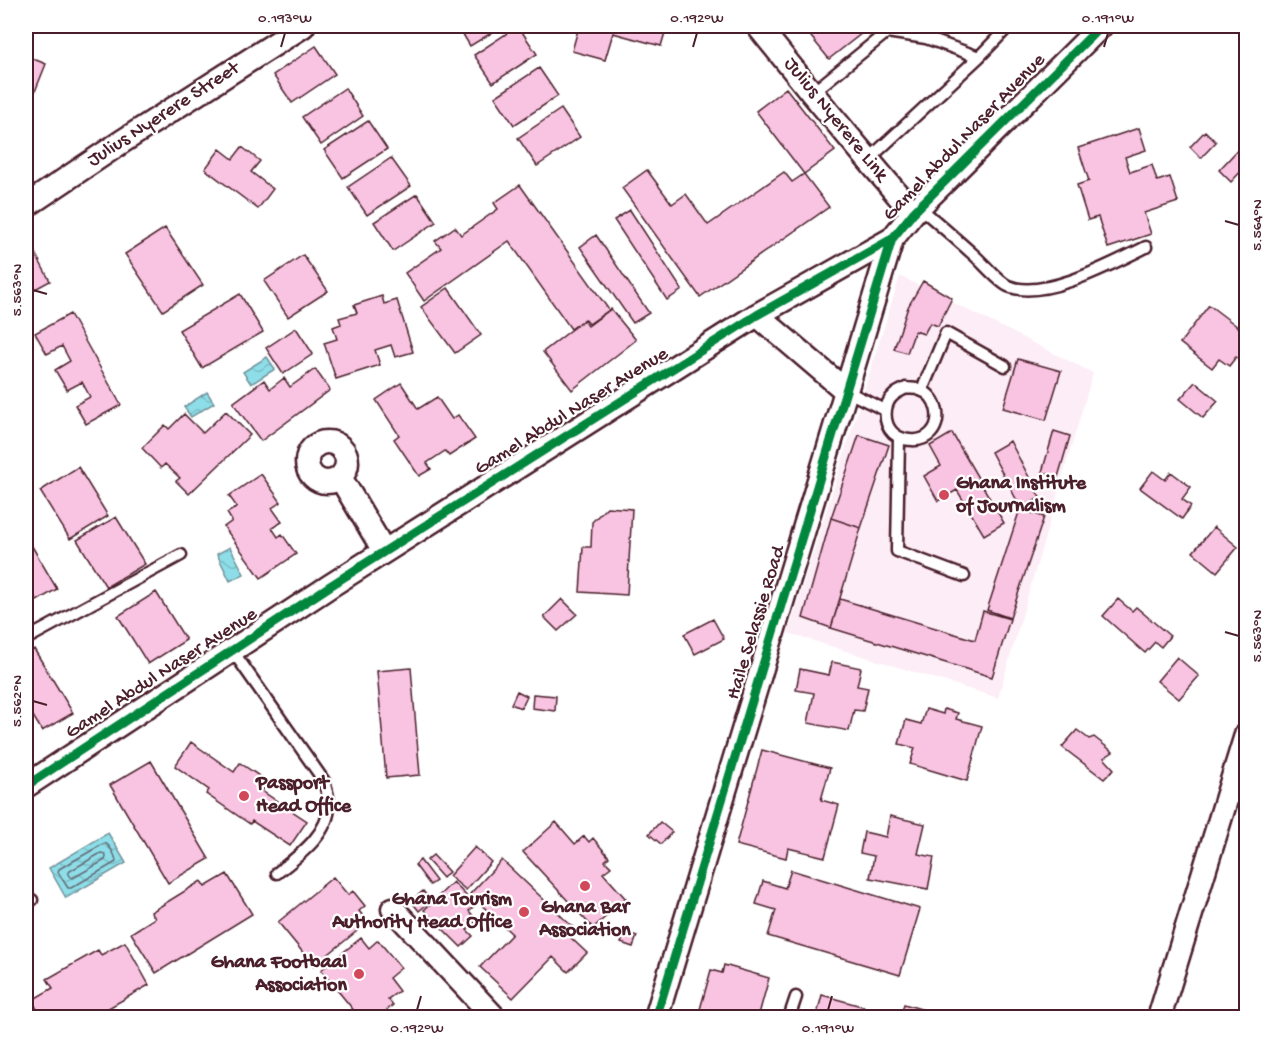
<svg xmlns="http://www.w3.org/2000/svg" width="1272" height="1043" viewBox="0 0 1272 1043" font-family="'Gochi Hand',sans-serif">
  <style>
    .built { fill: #fdedf6 }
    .water { fill: url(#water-waves); stroke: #72929c; stroke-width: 1.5 }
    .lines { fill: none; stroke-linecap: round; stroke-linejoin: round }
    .shore { stroke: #656b77; stroke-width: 1.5 }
    .building { fill: #f8c4e1; stroke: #4a1f2b; stroke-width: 1.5 }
    .lane-casing { stroke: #4a1f2b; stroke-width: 15 }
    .street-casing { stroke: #4a1f2b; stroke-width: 27 }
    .lane { stroke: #fff; stroke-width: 10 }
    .street { stroke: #fff; stroke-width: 22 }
    .cycleway-casing { stroke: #fff; stroke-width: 13 }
    .cycleway { stroke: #00873e; stroke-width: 9 }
    .ticks { fill: none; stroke: #4a1f2b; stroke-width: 2 }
    .poi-dot { fill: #d1495b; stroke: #fff; stroke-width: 2 }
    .labels { text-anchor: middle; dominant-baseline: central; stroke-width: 4.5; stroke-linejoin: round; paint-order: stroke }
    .street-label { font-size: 20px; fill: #4a1f2b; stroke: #fff }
    .poi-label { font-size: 20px; font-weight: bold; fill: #4a1f2b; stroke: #fff; text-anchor: start }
    .neatline { fill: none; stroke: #4a1f2b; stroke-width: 2 }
    .ticks-label { font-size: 15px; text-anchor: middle; fill: #4a1f2b }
  </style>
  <defs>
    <pattern id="water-waves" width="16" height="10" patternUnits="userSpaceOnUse" patternTransform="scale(1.5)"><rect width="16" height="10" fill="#8ddee8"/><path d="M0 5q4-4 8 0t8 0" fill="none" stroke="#7bbec7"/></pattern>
  </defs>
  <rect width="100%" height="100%" fill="#fff"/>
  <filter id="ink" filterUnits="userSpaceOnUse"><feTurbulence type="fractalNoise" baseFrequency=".0167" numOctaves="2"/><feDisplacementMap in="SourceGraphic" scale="12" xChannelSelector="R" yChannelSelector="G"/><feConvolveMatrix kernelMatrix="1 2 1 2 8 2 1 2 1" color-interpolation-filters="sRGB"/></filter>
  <g filter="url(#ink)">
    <path class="built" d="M900,276L1093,373L998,698L788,633Z"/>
    <path class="water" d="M267,357L275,369L251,384L243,372Z
      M207,392L214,403L191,417L184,407Z
      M230,547L244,574L230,581L217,554Z
      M108,833L126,863L66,898L49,868Z"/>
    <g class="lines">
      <path class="shore" d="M105,843C110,846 116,856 116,862L71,888H68L58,872L59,869Z
        M101,853L105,854L106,857L105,860L73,878L70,877L68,874L70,871Z"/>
    </g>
    <path class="building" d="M458,26H503L470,46Z
      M518,26L537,54L493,83L474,55Z
      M579,26H667L661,46L613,33L605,60L572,51Z
      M804,26H871L829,59L803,27Z
      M316,46L335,74L292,103L273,75Z
      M26,56L46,64L26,114Z
      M539,68L558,96L514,125L495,97Z
      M345,88L363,116L321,145L302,117Z
      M786,88L835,151L804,174L756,111Z
      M561,109L580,137L537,166L518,138Z
      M368,121L387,149L343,178L324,150Z
      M1139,128L1146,150L1125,157L1130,172L1152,165L1157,181L1170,177L1178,202L1144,213L1151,234L1108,248L1098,217L1088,220L1077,185L1089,181L1078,148Z
      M1205,131L1216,142L1201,158L1190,147Z
      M1246,141V166L1231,182L1219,170Z
      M242,147L260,161L251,172L273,189L258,209L205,169L220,149L233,159Z
      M391,158L411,186L367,215L348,187Z
      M647,170L672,204L686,194L708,225L784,172L792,182L804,174L829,207L700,297L622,188Z
      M520,185L609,310L589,324L585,319L571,329L509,241L424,301L405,273L441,248L435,241L455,227L461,235L498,209L494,203Z
      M417,194L436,222L393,251L374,222Z
      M630,210L682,290L667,300L614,220Z
      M165,228L203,285L163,311L125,254Z
      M596,235L649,313L633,323L580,247Z
      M34,251L50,281L26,294V255Z
      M303,255L328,291L288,317L264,281Z
      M923,281L952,298L938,326L930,323L924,334L915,331L907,353L894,349L908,307Z
      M448,288L481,335L455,353L421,307Z
      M240,294L263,332L202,368L179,330Z
      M382,296L384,304L397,300L413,352L395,357L391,345L375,350L380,365L336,379L324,343L337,339L333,327L341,324L339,318L357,313L354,305Z
      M1209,305L1246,333V364L1236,357L1229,366L1219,359L1212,368L1180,343Z
      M611,309L636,340L572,390L543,352L584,320L588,326Z
      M70,314L121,405L86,424L75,405L90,397L82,382L67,390L55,370L70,361L62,346L47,354L35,333Z
      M296,328L313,354L283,374L266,348Z
      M1018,359L1061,371L1046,420L1003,408Z
      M315,369L330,390L261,441L233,403L264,380L270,389L284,378L290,387Z
      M1195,382L1218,401L1203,418L1180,399Z
      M401,383L418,409L437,397L452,419L458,415L475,439L449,456L445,451L427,463L431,469L419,476L394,439L399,435L376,400Z
      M226,411L250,435L189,494L176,481L180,478L165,464L161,468L142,448L165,425L169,429L184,414L203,433Z
      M1054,431L1070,436L1058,477L1042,472Z
      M952,433L1004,523L984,535L957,490L938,501L924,476L941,466L930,446Z
      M859,435L889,445L861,528L831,518Z
      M1010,441L1040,498L1021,508L991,452Z
      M78,467L108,516L70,539L40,491Z
      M1153,471L1165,480L1171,472L1191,487L1182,499L1191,506L1182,519L1140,488Z
      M261,474L281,502L272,508L282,522L272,528L278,537L282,534L296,554L261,578L224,527L232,521L227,513L237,507L229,496Z
      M26,486L32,496L26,500Z
      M607,507L632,509L627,595L580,592L583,547H591L592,522Z
      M1020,509L1044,517L1010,618L987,610Z
      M116,517L145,564L106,587L77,540Z
      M831,518L861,528L831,628L803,618Z
      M1214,527L1238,547L1217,572L1193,552Z
      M26,536L57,589L37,601L28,585L26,587Z
      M156,592L186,640L148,664L118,616Z
      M562,599L577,614L558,631L544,617Z
      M840,599L975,640L983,611L1010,619L992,677L831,628Z
      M1118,599L1132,611L1136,607L1170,636L1161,647L1155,642L1145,653L1103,616Z
      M713,619L724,639L695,654L684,634Z
      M34,649L73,713L42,731L33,716L26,720V655Z
      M1177,657L1199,676L1179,699L1157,681Z
      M832,662L861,668L857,686L868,688L863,711L854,710L849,731L808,723L814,693L796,690L800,669L829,675Z
      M411,668L420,775L386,778L377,671Z
      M517,691L527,696L521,708L511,704Z
      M533,694L556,696L555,711L532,708Z
      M926,709L943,714L944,709L958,713L956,719L982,726L967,781L910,764L915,748L899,744L906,720L921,724Z
      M1077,730L1089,739L1094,737L1113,752L1104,758L1114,769L1104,779L1062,747Z
      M191,742L234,772L240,763L268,782L262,791L307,821L290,846L252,821L250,824L206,794L209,790L175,766Z
      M762,750L830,768L821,800L839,805L825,857L788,848L786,858L736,845Z
      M151,761L209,859L168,883L110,785Z
      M890,816L925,824L918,854L934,857L928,889L870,878L874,856L860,853L864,832L886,837Z
      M556,822L575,844L584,836L589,842L593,838L609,857L605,861L611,867L603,873L626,899L593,928L523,852Z
      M660,822L672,832L661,844L649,834Z
      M475,847L491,862L466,890L449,876Z
      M433,855L449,872L443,878L427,860Z
      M420,860L436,881L430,885L415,865Z
      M502,860L577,931L571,938L587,953L568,972L553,957L513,998L480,967L512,934L470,894Z
      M791,870L920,909L900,975L768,936L776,910L756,904L763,881L785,888Z
      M227,874L252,914L156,973L131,933L155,918L151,912L201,881L205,887Z
      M333,877L348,895L353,891L365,906L359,911L368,922L314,966L278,922Z
      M453,882L475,905L469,911L477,920L467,930L473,936L461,947L424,910Z
      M423,891L431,901L419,911L411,901Z
      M625,932L637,936L633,947L621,943Z
      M361,938L369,948L378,940L401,968L389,978L399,991L388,999L393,1005L378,1018H360L321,970Z
      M125,942L149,985L91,1018H42L32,1000L53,988L47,979L98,950L101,955Z
      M724,965L769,978L758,1018H709V1016L699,1013L711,970L722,973Z
      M822,995L865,1007L863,1014L874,1018H816Z
      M904,1004L951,1018H900Z"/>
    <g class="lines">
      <g class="lane-casing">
        <path id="lane" d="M812,93L887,32L926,38L979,57L1009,26
          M868,160L979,57
          M919,207C938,223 956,239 974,255C983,263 999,282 1008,286C1044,301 1113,263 1146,247
          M906,388C911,389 916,388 920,390C937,395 943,420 931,433C922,443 903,442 893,433C883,423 883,404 894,395C897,392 903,390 906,388Z
          M922,390L946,333L1005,366
          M846,391L885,410
          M899,438L897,551L964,576
          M26,639L181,555
          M232,650L324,781C326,789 329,797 329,804C330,834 297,857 277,873
          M26,904L32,900
          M789,1018L796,997"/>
      </g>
      <g class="street-casing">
        <path id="street" d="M758,26L812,93L913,213
          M26,206L123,141L303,26
          M757,315L846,391
          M307 462a20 20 0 1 1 40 0a20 20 0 1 1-40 0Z
          M340,477L384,551
          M26,786L330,586L757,315L892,239L913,213L1101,26
          M393,909L495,1018
          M656,1018L892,239
          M1159,1018L1246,735"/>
      </g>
      <use href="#lane" class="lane"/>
      <use href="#street" class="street"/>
      <g class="cycleway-casing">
        <path id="cycleway" d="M26,786L330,586L757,315L892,239L913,213L1101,26
          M656,1018L892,239"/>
      </g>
      <use href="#cycleway" class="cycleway"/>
    </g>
  </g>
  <path class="ticks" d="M281,47L285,33M693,47L697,33M1104,47L1108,33M1225,221L1239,225M33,290L47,294M1225,632L1239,636M33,701L47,705M417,1010L421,996M828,1010L832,996"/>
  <g class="poi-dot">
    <circle cx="944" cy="495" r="6"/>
    <circle cx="244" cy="796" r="6"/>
    <circle cx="585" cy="886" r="6"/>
    <circle cx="524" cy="912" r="6"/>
    <circle cx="359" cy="974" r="6"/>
  </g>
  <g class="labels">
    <g class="street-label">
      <text transform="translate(164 115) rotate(-33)">Julius Nyerere Street</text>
      <text transform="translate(835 120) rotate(51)">Julius Nyerere Link</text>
      <text transform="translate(965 138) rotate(-46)">Gamel Abdul Naser Avenue</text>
      <text transform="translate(572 412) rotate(-32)">Gamel Abdul Naser Avenue</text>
      <text transform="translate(757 623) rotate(-73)">Haile Selassie Road</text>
      <text transform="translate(162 674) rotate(-33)">Gamel Abdul Naser Avenue</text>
    </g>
    <g class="poi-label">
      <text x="956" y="484">Ghana Institute<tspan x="956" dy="23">of Journalism</tspan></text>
      <text x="256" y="784">Passport<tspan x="256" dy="23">Head Office</tspan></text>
      <text x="512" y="900" text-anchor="end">Ghana Tourism<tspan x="512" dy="23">Authority Head Office</tspan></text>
      <text x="585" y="908" text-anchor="middle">Ghana Bar<tspan x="585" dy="23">Association</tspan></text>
      <text x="347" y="963" text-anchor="end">Ghana Footbaal<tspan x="347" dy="23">Association</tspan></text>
    </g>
  </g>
  <rect width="1272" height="1043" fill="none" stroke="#fff" stroke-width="66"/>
  <rect x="33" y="33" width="1206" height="977" class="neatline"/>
  <g class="ticks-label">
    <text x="285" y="22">0.193°W</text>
    <text x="697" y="22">0.192°W</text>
    <text x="1108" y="22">0.191°W</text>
    <text transform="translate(1256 225) rotate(-90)" y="5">5.564°N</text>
    <text transform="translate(16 290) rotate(-90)" y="5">5.563°N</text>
    <text transform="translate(1256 636) rotate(-90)" y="5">5.563°N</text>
    <text transform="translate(16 701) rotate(-90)" y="5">5.562°N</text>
    <text x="417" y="1032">0.192°W</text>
    <text x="828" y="1032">0.191°W</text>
  </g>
</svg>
